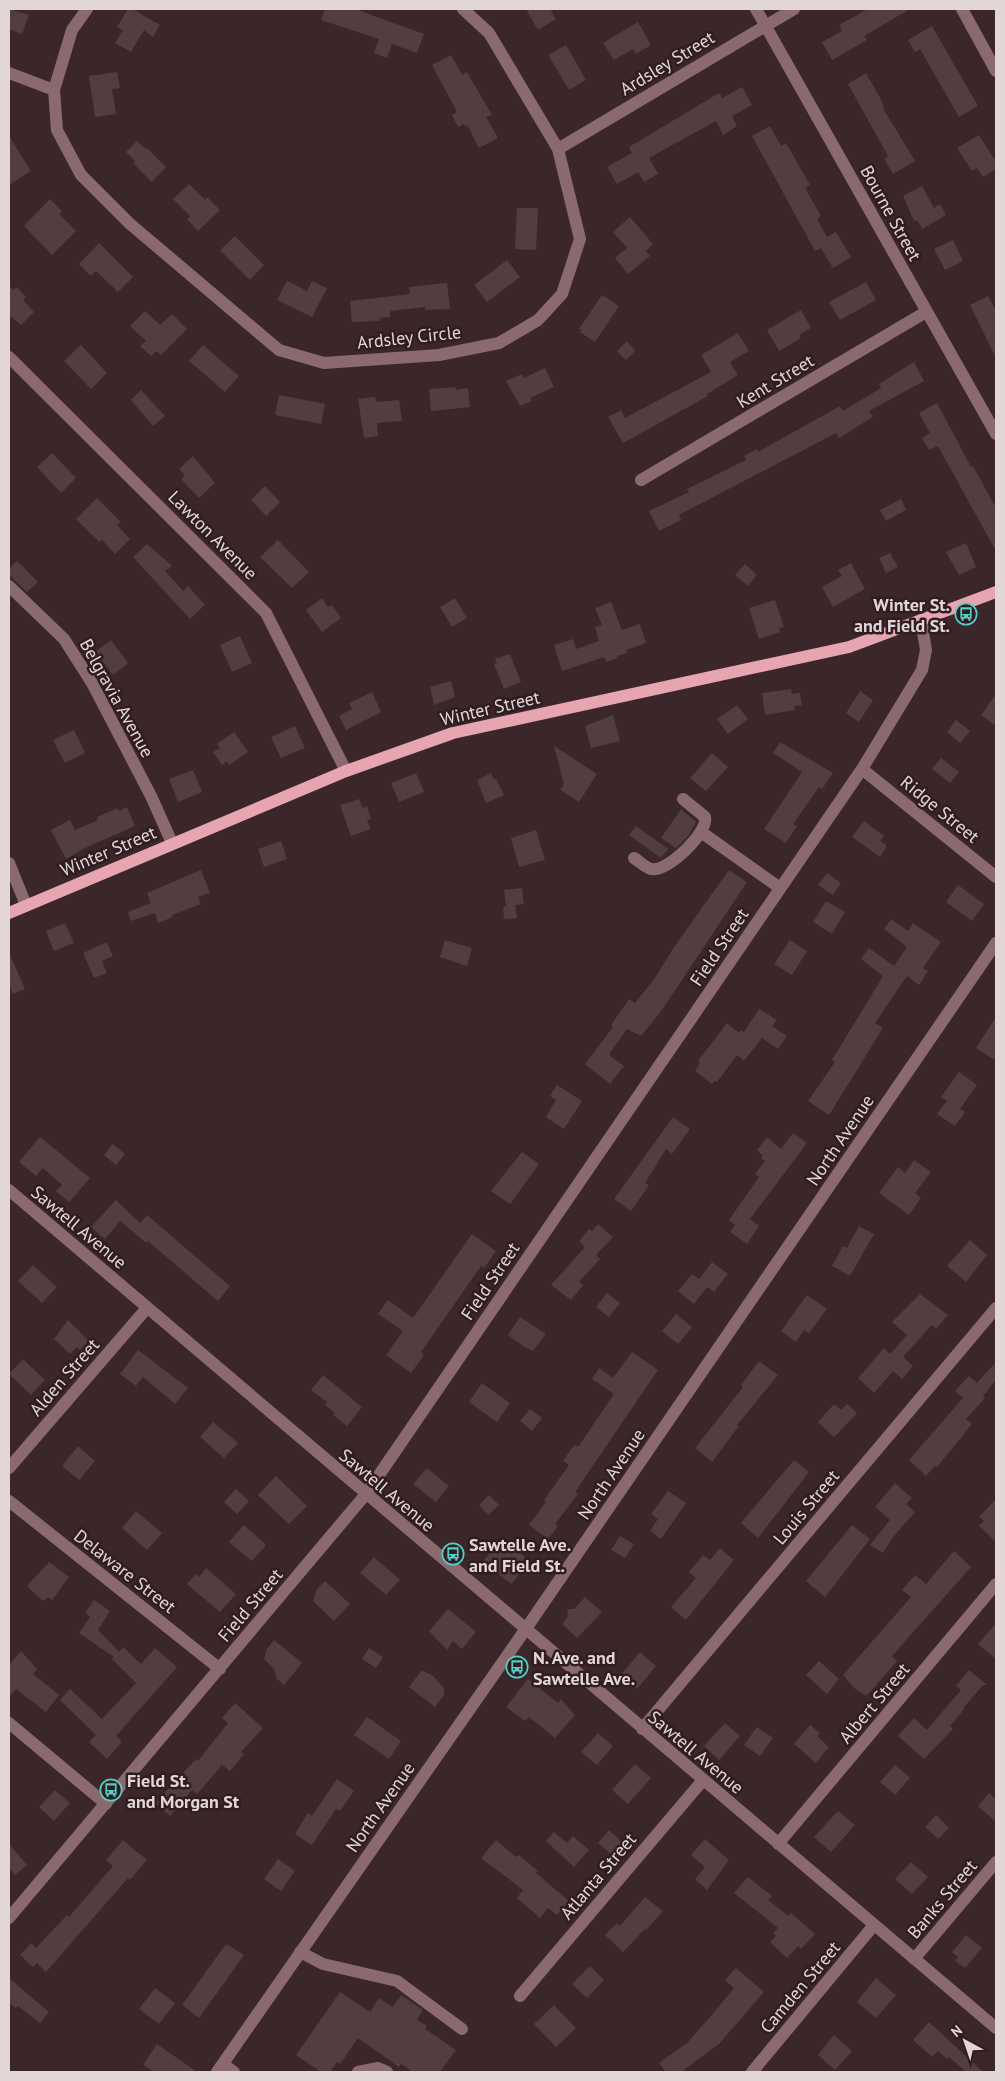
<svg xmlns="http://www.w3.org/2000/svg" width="1005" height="2081" viewBox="0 0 1005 2081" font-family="'PT Sans',sans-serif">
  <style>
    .building { fill: #523d40 }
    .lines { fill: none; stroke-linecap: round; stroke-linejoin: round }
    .minor { stroke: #8a6a6f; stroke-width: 12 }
    .major { stroke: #e6a5b0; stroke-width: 12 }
    .labels { text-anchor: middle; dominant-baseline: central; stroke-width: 5; stroke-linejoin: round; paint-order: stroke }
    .street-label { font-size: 18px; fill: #e3d6d7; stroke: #301d21 }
    .poi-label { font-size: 18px; font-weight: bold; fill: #e3d6d7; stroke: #301d21; text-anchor: start }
  </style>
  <rect width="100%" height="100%" fill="#3b272a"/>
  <path class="building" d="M9,9L29,15L22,34L9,29Z
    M128,9H132L160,25L153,37L144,30L131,52L115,43L123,30L117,27Z
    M325,9H355L424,34L417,53L392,44L387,58L374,53L379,39L321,20Z
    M526,9H550L556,19L538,30Z
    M868,9H910L864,36L867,40L832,60L822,42L842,31L839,25Z
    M638,22L651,45L636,54L633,49L614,60L603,43Z
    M932,26L978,106L959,117L920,49L915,52L908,40Z
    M566,45L586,80L569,90L548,55Z
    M451,55L462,75L467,72L492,115L486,117L498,138L479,148L467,125L465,127L464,124L458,127L452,115L457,112L432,65Z
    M117,72L120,88L112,89L116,114L95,117L89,76Z
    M866,73L883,103L884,110L915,161L893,174L884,159L888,156L848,84Z
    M742,87L752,105L732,116L737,126L723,135L716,121L649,158L658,174L644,182L638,172L617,184L607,167L632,153L629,147L719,93L722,98Z
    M770,126L781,146L786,143L810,185L805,188L821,216L817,219L827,237L836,232L851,257L833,268L821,248L815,251L752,136Z
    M979,135L996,162V169L983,177L977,168L972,171L957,148Z
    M9,136L31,171L9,185Z
    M137,141L146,149L147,148L166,167L152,182L133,163L135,161L126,152Z
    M189,184L205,200L207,197L220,210L198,231L187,219L190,216L173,199Z
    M922,186L934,208L940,204L946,215L922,229L917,220L914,221L903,196Z
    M50,199L62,211L59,214L76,231L52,255L24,226Z
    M517,208H538L536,250L515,249Z
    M630,217L653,244L646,251L650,256L628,274L615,258L627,248L613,232Z
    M235,236L264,265L250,280L220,250Z
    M953,240L963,261L945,270L934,249Z
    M99,243L133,277L118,292L96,271L91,276L79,264Z
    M507,260L520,277L487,302L474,285Z
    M287,281L307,291L312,281L327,288L312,317L277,300Z
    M866,282L876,300L840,320L829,302Z
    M447,283L450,309L425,310V307L390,311V317L380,318V321L352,322L350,301L410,294L409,287Z
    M9,285L13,290L17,287L26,297L23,300L34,312L21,325L9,315Z
    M602,295L619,306L595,342L580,332L582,330L579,329Z
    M988,296L996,311V358L970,305Z
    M801,310L811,328L799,335L801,338L779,351L767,330Z
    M145,311L160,325L172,314L187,329L161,355L156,351L151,356L140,346L146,341L130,326Z
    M738,333L749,351L730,362L738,375L707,394L708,396L623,443L608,417L621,410L625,418L711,372L701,355Z
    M627,341L635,351L626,360L617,351Z
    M81,345L107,373L91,389L64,361Z
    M203,345L239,376L225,392L189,361Z
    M914,362L924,381L869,411L873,417L839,438L836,433L679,515L681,520L659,531L649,511L689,492L687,489L746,460L744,456L757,449L758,452L840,406L843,411L881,388L879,384Z
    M545,368L554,387L530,398L532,401L520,406L506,381L522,374L524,378Z
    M456,387V390L468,388L470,407L431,411L429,389Z
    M141,390L165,416L153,426L131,400Z
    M279,395L325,404L321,424L275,415Z
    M375,397L376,402L399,400L402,421L377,423L378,436L364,438L358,399Z
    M937,403L971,467L973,466L996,508V551L939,448L937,446L929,450L922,438L930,433L919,413Z
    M52,453L76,478L61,493L37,467Z
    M193,456L215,483L199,498L181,479L185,475L179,469Z
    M265,486L280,502L266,516L251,500Z
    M97,498L121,522L117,525L130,539L115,554L102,540L99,542L76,519Z
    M901,499L906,510L886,521L880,510Z
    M278,540L309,572L292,588L260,557Z
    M966,543L976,567L959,575L946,552Z
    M147,544L172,566L165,571L183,591L188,586L205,605L190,619L133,557Z
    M890,553L898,567L886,573L879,558Z
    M17,561L38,582L27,592L9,575V569Z
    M851,563L865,589L833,607L822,587L842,576L838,570Z
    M745,564L757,575L748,586L735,575Z
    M322,598L328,607L332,605L341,618L322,632L306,610Z
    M455,598L467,618L452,627L440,607Z
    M775,600L784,627L779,628L780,632L759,639L749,608Z
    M611,602L622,630L640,624L646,643L626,650L627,653L617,656L618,658L606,662L604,657L562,671L554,645L573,639L576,649L599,641L595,627L602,625L595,608Z
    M240,636L252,663L232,672L220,645Z
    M111,640L128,663L113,675L95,652Z
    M510,654L521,682L504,689L494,664L497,663L495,659Z
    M451,681L455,697L434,705L430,687Z
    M791,689L792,694L800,693L802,705L794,706L795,710L765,715L762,693Z
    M860,691L873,700L859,722L846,713Z
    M372,692L381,712L346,730L339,716L352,709L349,703Z
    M996,694V726L981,715Z
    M737,705L748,719L728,734L717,719Z
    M613,715L620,741L591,748L585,726Z
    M956,720L970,731L960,743L947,732Z
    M295,726L305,748L281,758L271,737Z
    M74,730L85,753L65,763L53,740Z
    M234,732L248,752L229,765L227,761L222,765L213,752L220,748L217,744Z
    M780,742L833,773L822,789L819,787L793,824L797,826L786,843L764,829L802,772L773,753Z
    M554,746L597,774L579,802L560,790L564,784Z
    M712,753L728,767L706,791L690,778Z
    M941,758L959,772L950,783L932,769Z
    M193,770L202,792L178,802L169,779Z
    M416,773L424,792L399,802L391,783Z
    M491,773L494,780L496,779L504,795L486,803L477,780Z
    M359,799L363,808L367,806L371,819L367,820L371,829L351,836L340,805Z
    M127,807L135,826L85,848L66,859L51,830L70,820L75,830L98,820L97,817L118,808L119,811Z
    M681,809L696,822L688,836L676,848L661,838Z
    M864,821L884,836L880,841L887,846L880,857L852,837Z
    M636,826L668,849L661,858L629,835Z
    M536,830L545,860L519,867L511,838Z
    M281,841L287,859L264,867L258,849Z
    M201,870L210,893L198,897L201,904L172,915L173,917L158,923L155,913L131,921L128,912L151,903L147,893Z
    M729,870L747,882L662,1010L641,1036L627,1029L610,1053V1056L624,1066L610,1084L585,1064L613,1027L611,1025L629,999L635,1003L655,978L674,947Z
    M827,873L841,883L833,895L818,885Z
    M958,885L984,904L972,921L946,902Z
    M522,888L524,904L515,905L517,918L504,919L503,907L506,906L504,890Z
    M826,901L845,912L832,934L813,922Z
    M891,919L908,931L913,923L941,942L923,968L928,971L919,985L907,976L875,1023L883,1028L829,1115L808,1101L835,1062L832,1060L883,976L861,959L869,948L894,966L907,947L884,929Z
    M65,923L74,943L54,951L46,931Z
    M445,940L472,948L467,966L440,957Z
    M790,940L807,951L792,975L774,964Z
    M107,942L113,956L102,961L107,973L94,978L83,953Z
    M9,953L25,989L13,994L9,984Z
    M759,1009L777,1020L772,1026L787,1036L778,1049L762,1038L744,1061L737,1055L717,1082L714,1081L712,1084L695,1071L700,1063L698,1061L727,1023L739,1033L741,1030L744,1032Z
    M996,1017V1061L976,1048Z
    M959,1072L977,1085L960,1109L965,1112L955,1126L937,1114L947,1101L941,1097Z
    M557,1085L582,1101L564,1129L546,1117L556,1100L550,1096Z
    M673,1117L690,1129L672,1154L666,1149L645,1183L649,1185L631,1211L614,1199Z
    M793,1133L807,1143L750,1219L759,1226L747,1244L730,1232L735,1225L729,1220L759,1177L755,1174L765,1161L761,1158L763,1156L757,1150L767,1137L781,1149Z
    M40,1137L90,1178L69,1202L56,1191L62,1185L43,1168L36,1176L19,1162Z
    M113,1144L125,1154L116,1165L104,1155Z
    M522,1152L539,1164L510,1204L491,1191Z
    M914,1160L931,1172L915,1193L921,1198L909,1215L879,1193L898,1167L905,1173Z
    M116,1200L140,1223L147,1215L230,1286L218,1301L148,1241L146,1243L120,1221L105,1239L91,1227Z
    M598,1224L613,1237L596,1255L600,1259L579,1282L583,1285L571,1300L551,1285L585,1247L579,1241L589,1229L592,1231Z
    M859,1226L874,1234L850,1276L832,1266L843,1246L847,1248Z
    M472,1234L496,1251L484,1268L481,1266L421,1352L424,1355L411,1373L386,1355L403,1331L378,1314L388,1300L413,1318Z
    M970,1240L987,1255L966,1282L947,1266Z
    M712,1262L728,1274L714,1292L707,1287L694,1304L678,1291L692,1274L699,1279Z
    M33,1265L57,1287L42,1303L18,1281Z
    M607,1293L620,1303L609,1317L596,1307Z
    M920,1294L948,1315L936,1329L932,1325L903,1357L913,1366L902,1379L893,1371L874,1393L858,1378L884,1348L890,1354L907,1335L892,1322Z
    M807,1295L827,1309L809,1333L804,1330L796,1342L781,1331Z
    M676,1314L692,1327L678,1344L662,1331Z
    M520,1317L546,1334L533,1351L523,1346L508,1335Z
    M68,1320L89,1341L80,1350L77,1347L70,1354L54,1339Z
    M138,1350L188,1388L175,1404L143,1377L136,1386L120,1374Z
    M632,1352L658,1370L575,1492L578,1494L555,1524L558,1526L548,1539L529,1525L546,1502L544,1500L569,1465L563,1461L574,1445L578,1447L614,1394L592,1379L599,1368L613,1378Z
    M23,1359L45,1380L31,1395L9,1374Z
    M759,1361L778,1375L737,1425L739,1426L712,1462L695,1448L743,1387L741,1385Z
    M996,1362V1380L983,1396L985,1398L966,1419L972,1424L937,1467L935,1466L926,1476L909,1460L963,1398L955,1391L965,1380L969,1376L977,1383Z
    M323,1375L362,1407L347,1426L333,1415L335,1413L325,1405L327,1402L311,1390Z
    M482,1383L510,1403L497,1422L469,1402Z
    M834,1404L841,1410L847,1404L857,1413L834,1437L818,1422Z
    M530,1409L542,1418L532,1431L520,1421Z
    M213,1422L238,1443L224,1458L200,1437Z
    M78,1446L95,1461L79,1480L62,1466Z
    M794,1460L809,1472L758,1538L741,1523Z
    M427,1468L449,1486L436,1502L413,1484Z
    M276,1476L307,1506L289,1524L258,1495Z
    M895,1483L912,1498L906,1504L915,1512L893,1537L883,1553L870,1545L890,1520L875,1507Z
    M236,1489L249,1501L237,1514L224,1502Z
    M668,1491L686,1503L661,1539L650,1531L658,1519L651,1514Z
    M489,1495L499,1505L488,1515L479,1505Z
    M996,1499V1542L979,1526L984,1521L979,1517Z
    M136,1511L162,1533L147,1550L122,1528Z
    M244,1525L266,1545L252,1561L229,1542Z
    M852,1525L870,1539L825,1597L806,1581Z
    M620,1536L634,1544L625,1558L611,1550Z
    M512,1546L534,1565L526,1575L522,1571L511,1584L483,1561L495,1547L504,1554Z
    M720,1548L734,1560L686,1620L671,1607L696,1578L689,1572L703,1555L710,1560Z
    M954,1551L971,1567L892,1656L897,1661L871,1691L866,1696L854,1688L843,1675L911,1597L902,1590L915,1575L926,1584Z
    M374,1557L400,1580L386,1595L360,1573Z
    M49,1562L69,1577L52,1600L48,1597L43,1601L27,1586Z
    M206,1568L236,1594L220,1612L187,1584L196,1574L199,1577Z
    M325,1581L350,1604L334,1621L313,1601L317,1589Z
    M585,1597L602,1612L577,1638L562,1624L568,1616L567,1609H574Z
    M94,1600L110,1611L98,1630L119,1652L123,1647L141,1664L155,1648L177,1667L116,1736L122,1742L107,1759L89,1742L96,1735L60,1700L70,1689L102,1719L136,1683L112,1659L114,1657L79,1633L90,1617L85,1613Z
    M448,1609L476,1632L462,1649L453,1641L447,1650L429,1631Z
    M996,1623V1659L978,1644Z
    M274,1640L302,1663L284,1685L277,1679L274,1669L264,1659L267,1649Z
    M369,1648L383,1657L376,1668L362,1659Z
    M21,1651L37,1669L33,1674L59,1695L46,1712L16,1689L9,1697V1665Z
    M640,1652L656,1666L637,1689L620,1676Z
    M819,1661L839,1679L827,1694L806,1675Z
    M422,1670L433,1676L444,1688V1695L435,1707L409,1687Z
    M969,1670L987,1685H983L964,1707L965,1708L950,1726L953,1729L924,1759L898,1736L914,1718L927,1730L961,1690L956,1686Z
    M528,1679L558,1703L561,1699L575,1715L555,1738L529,1717L525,1721L506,1707Z
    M235,1703L263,1728L241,1752L244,1754L230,1771L222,1765L197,1794L192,1790L170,1816L155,1803L196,1759L198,1761L228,1723L222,1718Z
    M367,1717L401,1741L389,1759L354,1735Z
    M725,1723L740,1736L719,1760L704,1746Z
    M810,1725L820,1733L817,1736L829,1747L816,1763L794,1744Z
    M757,1727L773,1738L760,1756L744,1745Z
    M598,1733L613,1746L597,1765L581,1752Z
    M635,1764L651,1778L628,1804L612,1790Z
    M895,1765L910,1778L895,1795L880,1782Z
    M337,1779L354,1791L340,1811L336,1809L312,1845L295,1834L308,1813L312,1816Z
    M55,1790L70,1803L54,1821L39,1807Z
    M989,1793L996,1799V1822L978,1806Z
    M838,1811L855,1825L831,1852L814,1837Z
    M936,1815L949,1828L938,1839L925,1827Z
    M609,1830L622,1842L611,1854L598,1843Z
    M554,1832L567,1843L573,1836L589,1850L574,1867L546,1841Z
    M705,1839L729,1860L707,1890L695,1879L705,1867L691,1855Z
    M123,1840L147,1860L130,1880L128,1878L46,1972L37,1963L33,1967L20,1955L31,1943L36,1948L67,1915L69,1917L113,1866L106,1860Z
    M496,1840L516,1857L519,1855L538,1871L536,1873L569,1901L557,1915L548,1908L540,1918L517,1898L523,1890L481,1858Z
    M9,1844L27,1865L15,1875L9,1868Z
    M278,1859L295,1871L281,1891L264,1879Z
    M911,1862L928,1877L912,1894L895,1879Z
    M748,1877L772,1896L768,1900L788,1916L791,1913L815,1934L801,1949L798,1946L787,1958L770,1942L776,1936L773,1933L778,1928L734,1893Z
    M645,1897L663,1911L646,1930L645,1929L623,1952L605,1935L617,1923L620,1926Z
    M966,1935L982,1948L965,1968L955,1961L958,1957L952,1952Z
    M226,1944L244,1955L199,2018L182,2005Z
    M590,1966L604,1980L587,1998L572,1984Z
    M736,1968L764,1992L719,2044L681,2072H666L659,2063L687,2043L710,2017L734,1988L725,1980Z
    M9,1978L49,2012L40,2023L18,2006L16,2008L9,2003Z
    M876,1978L896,1995L876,2018L857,2002Z
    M155,1988L175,2003L159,2024L139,2009Z
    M340,1992L370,2012L379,1998L393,2007L401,1995L423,2010L417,2020L427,2026L425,2029L456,2050L440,2072H413L401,2064L399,2067L358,2038L340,2064L337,2062L330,2072H321L296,2055Z
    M554,2005L576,2028L556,2047L534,2024Z
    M929,2022L983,2072H966L949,2057L947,2059L938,2051L932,2057L913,2040Z
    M834,2035L852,2051L835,2070L818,2055Z
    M157,2044L197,2072H154L143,2065Z"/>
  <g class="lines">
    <path class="minor" d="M87,9L72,30L54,90L57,130L81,175L129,223L279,350L324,363L439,355L499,343L538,320L562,294L580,239L558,149L489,33L463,9
      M756,9L996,434
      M962,9L996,71
      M9,73L54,90
      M558,149L794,9
      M9,357L266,613L346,771
      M641,480L926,312
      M9,586L64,639L92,683L151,796L172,843
      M862,769L996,877
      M701,832L780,888
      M634,858C639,861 646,868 651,869C667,873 709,832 705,817L683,799
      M9,863L26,905
      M9,1190L996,2028
      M9,1468L147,1308
      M9,1501L220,1669
      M9,1723L106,1804
      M642,1729L996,1308
      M778,1844L996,1584
      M9,1918L366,1494L862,769L922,670L926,650L921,620
      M300,1952L323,1964L397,1981L462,2029
      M914,1959L996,1862
      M520,1996L703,1780
      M223,2064L234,2072
      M217,2072L525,1630L996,943
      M358,2072L378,2068L387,2072
      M752,2072L874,1925"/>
    <path class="major" d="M9,913L346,771L453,733L849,647L996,592"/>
  </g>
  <defs>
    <g id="bus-ring" transform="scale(1.125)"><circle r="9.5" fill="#301d21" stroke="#55cec4" stroke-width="1.5"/><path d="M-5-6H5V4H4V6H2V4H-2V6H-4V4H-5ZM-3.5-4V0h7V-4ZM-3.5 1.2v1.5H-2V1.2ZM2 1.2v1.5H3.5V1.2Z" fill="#55cec4"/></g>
  </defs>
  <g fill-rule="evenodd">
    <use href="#bus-ring" x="966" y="614"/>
    <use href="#bus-ring" x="453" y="1554"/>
    <use href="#bus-ring" x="517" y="1667"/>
    <use href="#bus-ring" x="111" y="1790"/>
  </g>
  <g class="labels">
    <g class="street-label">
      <text transform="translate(667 63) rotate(-31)">Ardsley Street</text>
      <text transform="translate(891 213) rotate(61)">Bourne Street</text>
      <text transform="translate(409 337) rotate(-6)">Ardsley Circle</text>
      <text transform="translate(775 381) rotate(-31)">Kent Street</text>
      <text transform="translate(213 535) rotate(45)">Lawton Avenue</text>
      <text transform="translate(117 698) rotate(61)">Belgravia Avenue</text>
      <text transform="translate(490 708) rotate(-13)">Winter Street</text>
      <text transform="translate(940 809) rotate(39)">Ridge Street</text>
      <text transform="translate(108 851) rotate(-23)">Winter Street</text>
      <text transform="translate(719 947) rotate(-56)">Field Street</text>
      <text transform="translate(840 1140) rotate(-56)">North Avenue</text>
      <text transform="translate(79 1227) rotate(40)">Sawtell Avenue</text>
      <text transform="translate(490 1281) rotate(-56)">Field Street</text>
      <text transform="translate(64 1377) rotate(-49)">Alden Street</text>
      <text transform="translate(611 1474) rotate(-56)">North Avenue</text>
      <text transform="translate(387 1490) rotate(40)">Sawtell Avenue</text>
      <text transform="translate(806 1507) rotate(-50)">Louis Street</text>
      <text transform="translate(125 1571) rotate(38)">Delaware Street</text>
      <text transform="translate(250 1605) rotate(-50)">Field Street</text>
      <text transform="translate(874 1703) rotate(-50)">Albert Street</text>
      <text transform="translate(696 1752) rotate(40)">Sawtell Avenue</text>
      <text transform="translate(380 1807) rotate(-55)">North Avenue</text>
      <text transform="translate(598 1876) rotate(-50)">Atlanta Street</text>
      <text transform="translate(942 1899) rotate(-50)">Banks Street</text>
      <text transform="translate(800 1987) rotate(-50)">Camden Street</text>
    </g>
    <g class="poi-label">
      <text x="950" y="604" text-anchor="end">Winter St.<tspan x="950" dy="21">and Field St.</tspan></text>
      <text x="469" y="1544">Sawtelle Ave.<tspan x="469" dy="21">and Field St.</tspan></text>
      <text x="533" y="1657">N. Ave. and<tspan x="533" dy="21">Sawtelle Ave.</tspan></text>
      <text x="127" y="1780">Field St.<tspan x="127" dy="21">and Morgan St</tspan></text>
    </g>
  </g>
  <rect width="1005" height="2081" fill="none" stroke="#e3d6d7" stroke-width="20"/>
  <g transform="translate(965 2041) rotate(320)" stroke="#301d21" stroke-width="4" paint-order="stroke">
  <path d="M0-4L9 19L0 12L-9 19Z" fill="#e3d6d7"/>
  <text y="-8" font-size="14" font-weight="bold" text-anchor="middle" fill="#e3d6d7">N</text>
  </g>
</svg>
